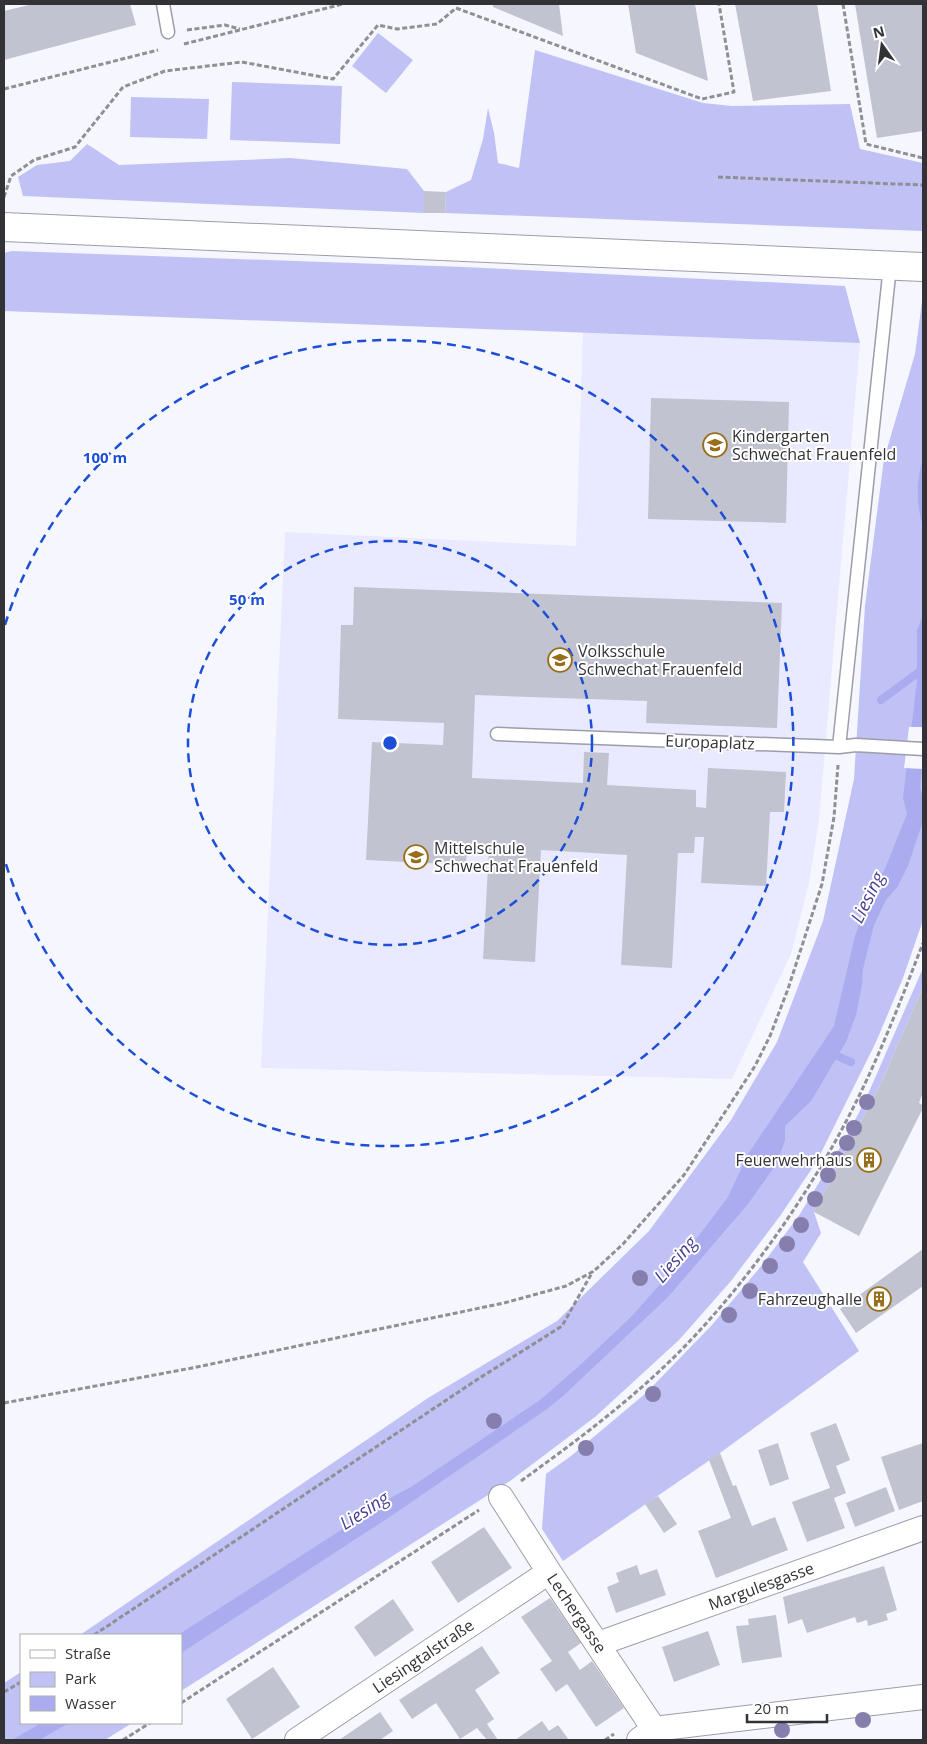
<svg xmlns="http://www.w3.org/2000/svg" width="927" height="1744" viewBox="0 0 927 1744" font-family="'Open Sans',sans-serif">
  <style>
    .built { fill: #e9eaff }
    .green { fill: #c0c1f5 }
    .water { fill: #abacf0 }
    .pier { fill: #f5f6fe }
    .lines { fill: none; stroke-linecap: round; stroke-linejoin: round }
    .stream { stroke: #abacf0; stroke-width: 8 }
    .building { fill: #c2c3d0 }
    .service-casing { stroke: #9c9da9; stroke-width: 15 }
    .minor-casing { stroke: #9c9da9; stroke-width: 26 }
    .tertiary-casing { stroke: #9c9da9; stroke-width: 30 }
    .path { stroke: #8f8f96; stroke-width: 3; stroke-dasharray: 5 2.5; stroke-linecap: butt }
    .service { stroke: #fff; stroke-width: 12 }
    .minor { stroke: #fff; stroke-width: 24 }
    .tertiary { stroke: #fff; stroke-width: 28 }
    .tree { fill: #867fad }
    .ring { fill: none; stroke: #1d4ed8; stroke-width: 2.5; stroke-dasharray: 9 6 }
    .labels { text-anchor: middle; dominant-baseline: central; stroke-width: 4; stroke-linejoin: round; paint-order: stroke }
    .poi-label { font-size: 16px; fill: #323237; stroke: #fff; text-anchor: start }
    .street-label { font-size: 16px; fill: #323237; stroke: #fff }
    .water-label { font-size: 18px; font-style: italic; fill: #484090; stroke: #fff }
    .centre { fill: #1d4ed8; stroke: #fff; stroke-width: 2.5 }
    .ring-label { font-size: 15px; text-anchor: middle; font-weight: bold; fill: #1d4ed8; stroke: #fff; stroke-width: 4; stroke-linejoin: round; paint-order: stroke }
  </style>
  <rect width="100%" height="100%" fill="#f5f6fe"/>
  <path class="built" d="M583,332L860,343L819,819L809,883L791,954L732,1079L261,1068L285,532L576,546Z"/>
  <path class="green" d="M378,33L413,60L386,93L352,66Z
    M535,50L703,103L732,106L850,104L860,149L923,163V231L445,213L446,192L471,180L483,139L488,108L494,133L498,163L519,168Z
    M232,82L342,86L340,144L230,140Z
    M131,97L209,99L207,139L130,137Z
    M87,144L119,165L290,158L407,169L424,191V213L23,196L18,177L37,165L70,161Z
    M12,251L464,267L845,286L860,343L4,311V253Z
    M923,294V920L903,978L876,1042L817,1161L780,1216L731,1281L679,1340L595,1417L510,1481L181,1691V1635H80L428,1398L557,1321L649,1231L731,1120L777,1042L823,921L854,779L865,606L884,459L915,354Z
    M923,968V987L881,1083L814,1212L821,1233L803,1262L859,1351L720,1453L563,1561L542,1529L546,1474L571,1456L646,1393L712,1325L762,1265L800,1214L844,1141L865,1101Z
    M21,1672V1723H132L105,1740H4V1683Z"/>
  <path class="water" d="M923,458V527C916,504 916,481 923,458Z
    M923,614V757L920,787L923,800V821L908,866L898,886L886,900L874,925L863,969L862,985L856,1015L846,1042L811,1101L785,1126V1140L777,1163L748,1204L668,1297L563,1396L547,1409L391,1516L181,1653V1635H178L394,1496L411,1487L540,1400L578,1367L631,1317L672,1271L728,1197L748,1154L834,1026L855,936L873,884L884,871L907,814L903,798L917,681V631Z
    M41,1723H69L39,1740H12Z"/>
  <path class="pier" d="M909,727H923V769L904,768Z"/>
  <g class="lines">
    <path class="stream" d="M881,700L923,669
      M830,1053L851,1062"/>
  </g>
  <path class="building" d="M33,4H130L136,25L4,60V11Z
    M493,4H559L563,36L493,7Z
    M628,4H695L708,81L636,53Z
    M735,4H817L831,91L753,101Z
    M855,4H923V131L877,138Z
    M424,191L446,192L445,213H424Z
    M651,398L789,402L786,523L648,519Z
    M354,587L782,603L777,728L646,723L647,701L475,695L472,778L583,783L584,752L609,753L607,785L696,790V807L706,808L708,768L786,772L784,812H770L766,886L701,883L704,837H695L694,853H678L672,968L621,965L627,855L541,850L535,962L483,959L489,847L467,846L466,865L366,860L372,742L443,745L444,723L338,719L341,625H353Z
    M923,987V1092L919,1103L923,1105V1108L859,1236L814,1212L881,1083Z
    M923,1249V1286L856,1333L840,1309Z
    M836,1423L850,1460L836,1466L846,1493L834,1498L845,1528L807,1542L792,1502L830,1488L810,1433Z
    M778,1443L789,1479L770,1486L758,1450Z
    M923,1443V1501L899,1510L881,1457Z
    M720,1453L733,1486L736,1485L752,1526L775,1517L788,1550L716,1578L698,1531L731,1518L709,1460Z
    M886,1487L895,1511L855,1527L846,1503Z
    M658,1496L677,1524L664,1533L645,1504Z
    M484,1527L512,1568L458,1603L431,1562Z
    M637,1565L640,1575L657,1569L666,1595L616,1613L607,1587L619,1582L616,1573Z
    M884,1566L897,1610L886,1614L888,1620L868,1626L867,1620L857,1623L855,1617L807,1633L802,1619L788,1624L783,1597Z
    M550,1598L581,1643L568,1652L580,1670L592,1661L624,1708L596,1727L567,1684L556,1692L540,1669L552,1661L521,1617Z
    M393,1599L414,1630L375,1657L354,1627Z
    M776,1615L782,1657L742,1663L736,1626L749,1625L748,1619Z
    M708,1631L720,1665L674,1682L662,1647Z
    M482,1646L500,1673L475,1690L494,1719L487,1724L498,1740H487L477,1728L460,1739L436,1703L412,1719L399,1700Z
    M273,1667L300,1707L252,1739L226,1699Z
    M380,1712L393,1731L380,1740H339Z
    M542,1721L549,1731L558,1725L569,1740H515Z"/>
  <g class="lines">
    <g class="service-casing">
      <path id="service" d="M163,4L168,32
        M497,734L839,747L856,745L923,749
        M839,747L890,266"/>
    </g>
    <g class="minor-casing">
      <path id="minor" d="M501,1497L549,1572L654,1729
        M598,1644L923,1528
        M297,1740L549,1572
        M639,1740L654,1729L923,1697"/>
    </g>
    <g class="tertiary-casing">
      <path id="tertiary" d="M4,227L923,267"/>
    </g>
    <path class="path" d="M843,4L866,144L923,158
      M456,8L702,99L734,92L719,4
      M187,30L225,25L240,29
      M184,44L343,4
      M4,89L158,50
      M718,177L923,185
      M4,197L11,176L34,160L75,147L123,87L165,71L242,62L333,79L378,25L397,29L437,24L456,8
      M4,1403L192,1368L504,1303L566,1286L594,1271L623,1244L684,1175L755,1066L770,1036L788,989L822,884L834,817L838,765
      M521,1481C579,1439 637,1396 687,1344C755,1273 816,1184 859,1096C883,1047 903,995 923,943
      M94,1635L478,1379L562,1326L593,1271
      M4,1692L21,1682
      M181,1703L479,1510
      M123,1740L150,1723
      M605,1740L614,1734"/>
    <use href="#service" class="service"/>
    <use href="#minor" class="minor"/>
    <use href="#tertiary" class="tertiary"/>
  </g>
  <g class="tree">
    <circle cx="867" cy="1102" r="8"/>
    <circle cx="854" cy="1128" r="8"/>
    <circle cx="847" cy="1143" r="8"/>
    <circle cx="837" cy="1159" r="8"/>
    <circle cx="828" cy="1175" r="8"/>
    <circle cx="815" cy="1199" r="8"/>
    <circle cx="801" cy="1225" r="8"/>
    <circle cx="787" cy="1244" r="8"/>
    <circle cx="770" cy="1266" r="8"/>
    <circle cx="640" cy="1278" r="8"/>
    <circle cx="750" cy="1291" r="8"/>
    <circle cx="729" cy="1315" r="8"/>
    <circle cx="653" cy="1394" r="8"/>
    <circle cx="494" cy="1421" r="8"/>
    <circle cx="586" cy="1448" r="8"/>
    <circle cx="863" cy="1720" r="8"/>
    <circle cx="782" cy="1730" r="8"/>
  </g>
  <g class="ring">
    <circle cx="390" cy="743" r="202"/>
    <path d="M5 625A403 403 0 1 1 5 861"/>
  </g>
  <defs>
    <g id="school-ring" transform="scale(1.25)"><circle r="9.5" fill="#fff" stroke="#986d1b" stroke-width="1.5"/><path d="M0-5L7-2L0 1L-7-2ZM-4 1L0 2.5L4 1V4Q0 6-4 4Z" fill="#986d1b"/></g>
    <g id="building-ring" transform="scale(1.25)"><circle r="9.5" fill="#fff" stroke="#986d1b" stroke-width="1.5"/><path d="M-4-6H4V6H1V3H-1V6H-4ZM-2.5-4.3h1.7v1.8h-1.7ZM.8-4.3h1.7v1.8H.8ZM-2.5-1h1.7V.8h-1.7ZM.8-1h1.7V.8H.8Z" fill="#986d1b"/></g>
  </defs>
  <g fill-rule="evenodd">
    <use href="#school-ring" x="715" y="445"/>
    <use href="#school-ring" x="560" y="660"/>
    <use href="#school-ring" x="416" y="857"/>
    <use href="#building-ring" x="869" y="1160"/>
    <use href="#building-ring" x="879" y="1299"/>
  </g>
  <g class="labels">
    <g class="poi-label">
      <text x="732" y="436">Kindergarten<tspan x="732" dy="18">Schwechat Frauenfeld</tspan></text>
      <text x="578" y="651">Volksschule<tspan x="578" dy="18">Schwechat Frauenfeld</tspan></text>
      <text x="434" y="848">Mittelschule<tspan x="434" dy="18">Schwechat Frauenfeld</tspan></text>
      <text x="852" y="1160" text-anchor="end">Feuerwehrhaus</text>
      <text x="862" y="1299" text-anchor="end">Fahrzeughalle</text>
    </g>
    <g class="street-label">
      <text transform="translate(710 742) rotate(2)">Europaplatz</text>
      <text transform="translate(761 1586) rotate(-20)">Margulesgasse</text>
      <text transform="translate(577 1613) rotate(56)">Lechergasse</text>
      <text transform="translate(423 1656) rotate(-34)">Liesingtalstraße</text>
    </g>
    <g class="water-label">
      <text transform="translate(867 897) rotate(-64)">Liesing</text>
      <text transform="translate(675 1259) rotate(-49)">Liesing</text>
      <text transform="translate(364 1510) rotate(-33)">Liesing</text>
    </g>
  </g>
  <circle cx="390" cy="743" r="8" class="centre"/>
  <g class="ring-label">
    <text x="105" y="463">100 m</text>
    <text x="247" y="605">50 m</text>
  </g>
  <rect width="927" height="1744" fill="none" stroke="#323237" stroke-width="10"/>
  <rect x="20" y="1634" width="162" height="90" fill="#ffffff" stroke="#adadaf"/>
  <rect x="30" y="1650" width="25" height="8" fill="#ffffff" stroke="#adadaf"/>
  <text x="65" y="1659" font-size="15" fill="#323237">Straße</text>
  <rect x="30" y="1672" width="25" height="15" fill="#c0c1f5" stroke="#adadaf"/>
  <text x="65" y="1684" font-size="15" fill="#323237">Park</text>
  <rect x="30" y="1696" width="25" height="15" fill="#abacf0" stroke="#adadaf"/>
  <text x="65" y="1709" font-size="15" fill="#323237">Wasser</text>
  <g transform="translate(882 45) rotate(346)" stroke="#ffffff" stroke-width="4" paint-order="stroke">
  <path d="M0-4L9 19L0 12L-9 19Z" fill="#323237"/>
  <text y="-8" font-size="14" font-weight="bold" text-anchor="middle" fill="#323237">N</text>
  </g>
  <path d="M747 1714v8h80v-8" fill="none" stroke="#323237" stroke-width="2.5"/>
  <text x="754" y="1714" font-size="15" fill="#323237" stroke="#ffffff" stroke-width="4" paint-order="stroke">20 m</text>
</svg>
